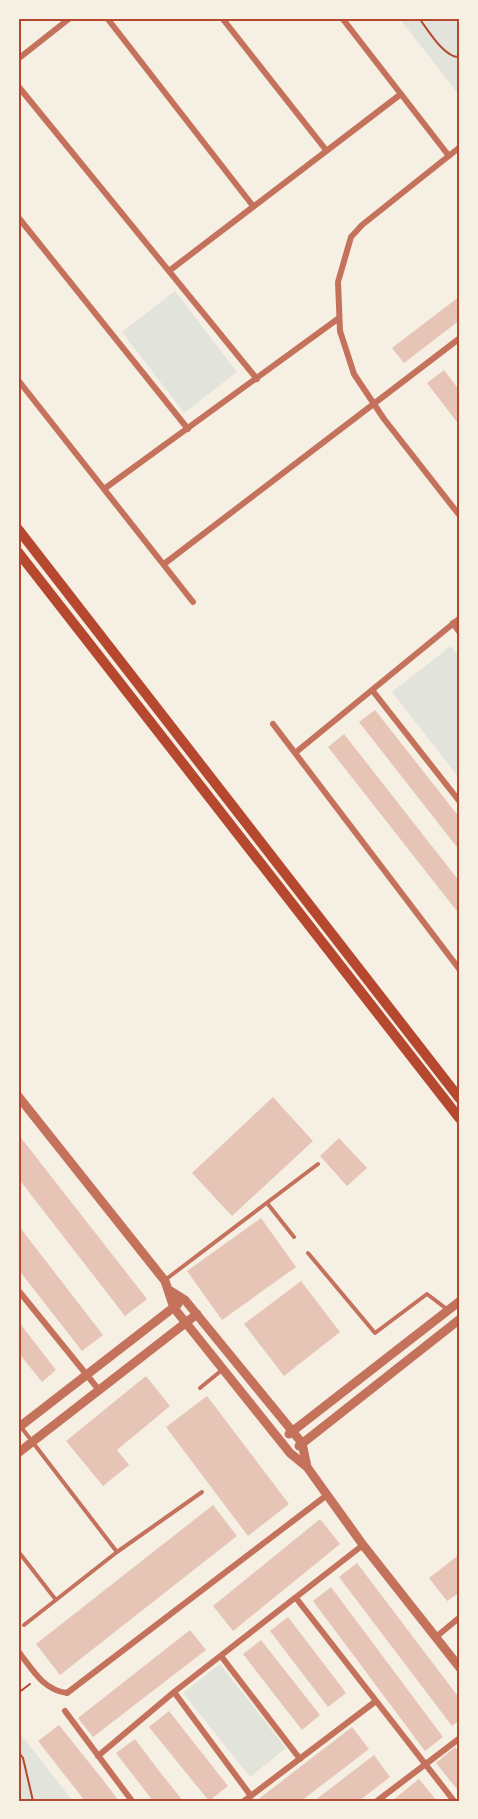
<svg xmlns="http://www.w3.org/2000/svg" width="478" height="1819" viewBox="0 0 478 1819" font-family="Montserrat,sans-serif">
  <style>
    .green { fill: #e2e4dc }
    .building { fill: #e6c5b7 }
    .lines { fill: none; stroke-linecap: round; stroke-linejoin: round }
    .path { stroke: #b5482f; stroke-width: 2 }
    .service { stroke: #c5725c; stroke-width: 4 }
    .minor { stroke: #c5725c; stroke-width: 6 }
    .tertiary { stroke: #c5725c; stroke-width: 9 }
    .secondary { stroke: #b5482f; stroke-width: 10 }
    .neatline { fill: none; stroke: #b5482f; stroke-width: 2 }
  </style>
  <rect width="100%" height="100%" fill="#f6efe4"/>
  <path class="green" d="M399,18H460V96Z
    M175,291L237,372L184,413L122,332Z
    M451,646L460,658V779L392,692Z
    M220,1664L286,1748L250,1777L183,1693Z
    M18,1731L73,1801H18Z"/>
  <path class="building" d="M460,296V320L404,363L392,348Z
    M444,370L460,391V426L427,383Z
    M375,710L460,818V851L359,722Z
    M344,734L460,882V915L328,747Z
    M273,1097L313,1141L232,1216L192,1173Z
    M18,1134L147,1299L125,1316L18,1178Z
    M339,1138L367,1168L347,1186L320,1156Z
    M261,1218L296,1267L222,1320L187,1271Z
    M18,1225L103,1335L82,1351L18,1269Z
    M301,1281L340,1332L284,1376L244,1324Z
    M18,1321L56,1370L42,1382L18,1352Z
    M146,1376L170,1406L117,1450L129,1465L103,1486L66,1441Z
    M207,1396L289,1504L248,1536L166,1427Z
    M213,1505L237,1536L60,1675L36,1644Z
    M320,1519L340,1544L233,1631L213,1606Z
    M460,1554V1592L447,1601L429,1578Z
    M357,1563L460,1699V1720L452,1726L339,1577Z
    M331,1587L443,1737L425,1751L313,1601Z
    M288,1617L346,1693L328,1707L270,1631Z
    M190,1630L206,1650L93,1737L78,1718Z
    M261,1640L320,1715L302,1730L243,1654Z
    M169,1711L228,1786L209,1801L149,1727Z
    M59,1725L103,1780L119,1801H85L38,1741Z
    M352,1727L369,1749L301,1801H256Z
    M135,1739L156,1767L183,1801H153L116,1753Z
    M455,1747L460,1753V1793L436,1763Z
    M374,1755L390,1777L372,1791L359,1801H314Z
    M419,1779L437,1801H392L404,1791Z"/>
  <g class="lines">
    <path class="path" d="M419,18C428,30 445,59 460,57
      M18,1693L30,1684
      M18,1751L23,1758L33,1801"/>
    <path class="service" d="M267,1203L294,1237
      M308,1253L375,1333L427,1294L448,1310
      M165,1280L318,1164
      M200,1388L222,1370
      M21,1427L117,1552
      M18,1551L56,1600
      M24,1625L117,1552L202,1492"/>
    <path class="minor" d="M107,18L253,206
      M222,18L326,150
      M342,18L449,156
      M18,59L70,18
      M18,86L257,379
      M460,147L362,225L351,237L338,282L340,331L354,374L384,419L460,516
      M18,217L188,429
      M169,271L401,94
      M18,380L193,602
      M104,489L339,318
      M164,564L460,338
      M453,623L460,633
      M372,690L460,802
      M273,724L460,970
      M295,753L460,618
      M18,1290L99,1390
      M296,1598L454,1801
      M436,1637L460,1617
      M18,1651C32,1669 43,1690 67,1693L327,1495
      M221,1656L300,1759
      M174,1692L251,1796
      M65,1711L132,1801
      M98,1756L174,1692L363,1545
      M244,1801L376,1701
      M377,1801L460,1738"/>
    <path class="tertiary" d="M18,1096L165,1281L174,1308L290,1453L307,1467L363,1545L460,1668
      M169,1290L185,1300L302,1443L307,1467
      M18,1428L178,1304
      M289,1434L460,1301
      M299,1446L460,1319
      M18,1453L197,1314"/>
    <path class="secondary" d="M18,529L460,1099
      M18,552L460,1119"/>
  </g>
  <rect width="478" height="1819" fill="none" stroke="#f6efe4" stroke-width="39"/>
  <rect x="20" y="20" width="438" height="1780" class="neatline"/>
</svg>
